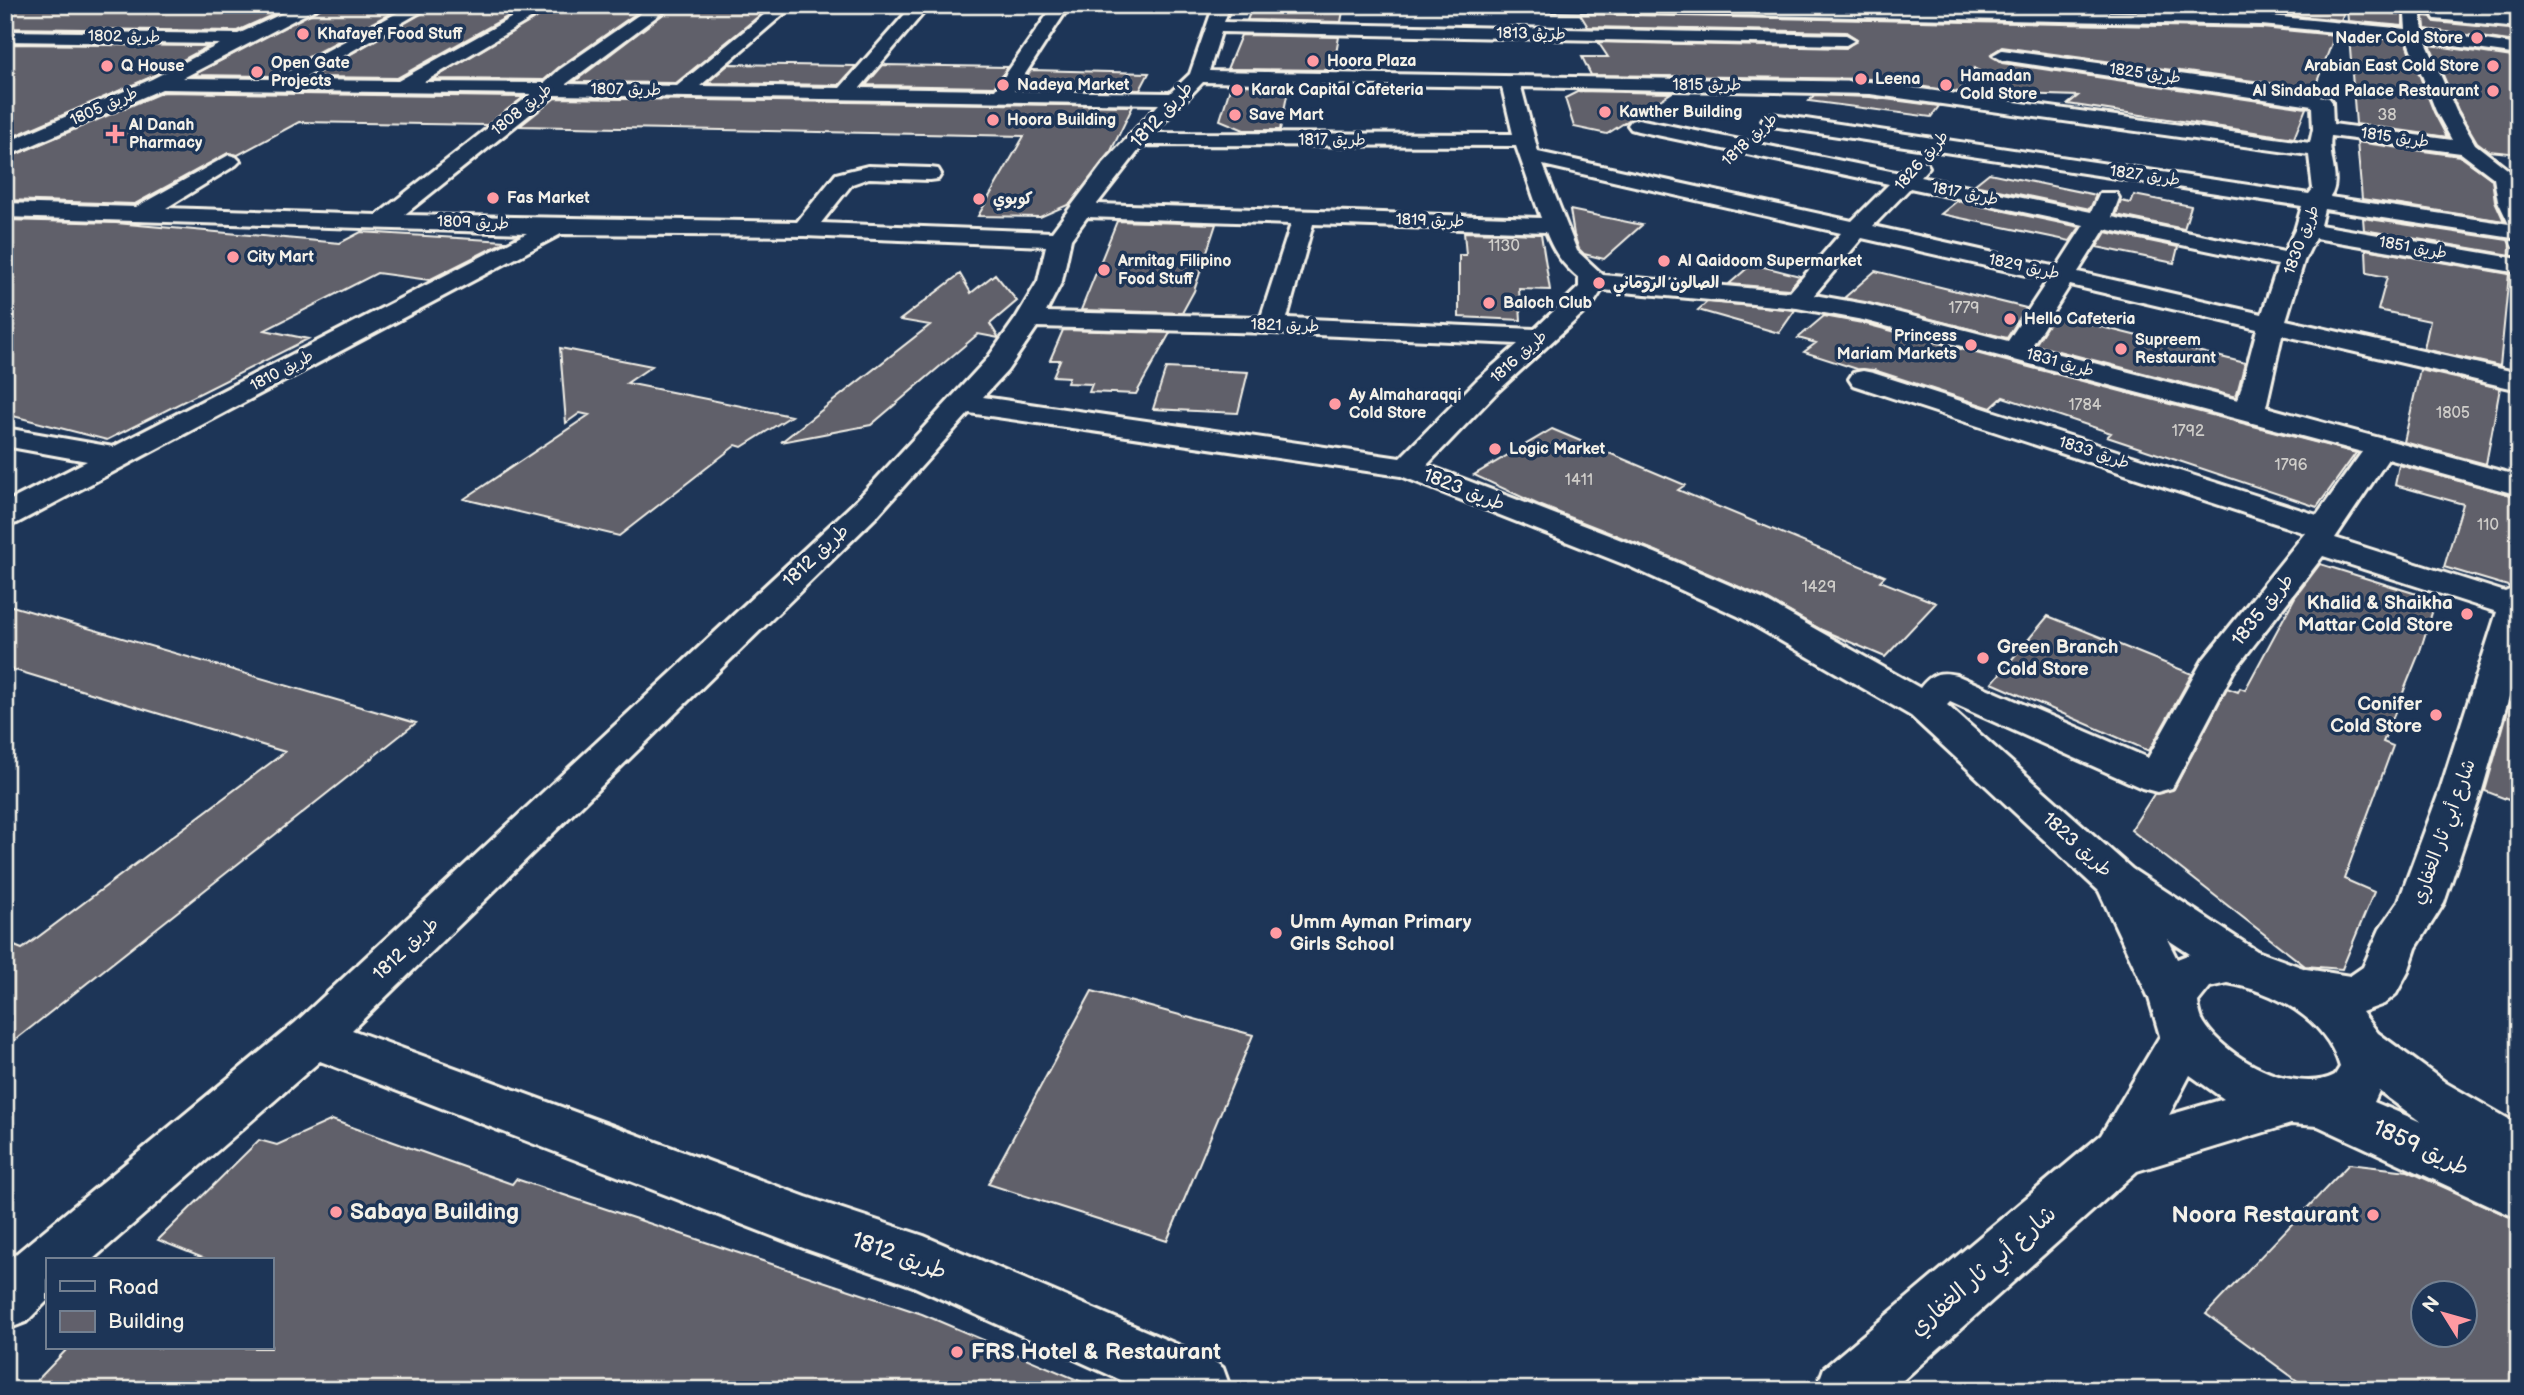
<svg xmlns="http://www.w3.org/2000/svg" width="2524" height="1395" viewBox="0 0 2524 1395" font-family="'Balsamiq Sans','Playpen Sans Arabic',sans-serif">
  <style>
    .building { fill: #61606b; stroke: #f4f1e8; stroke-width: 2; fill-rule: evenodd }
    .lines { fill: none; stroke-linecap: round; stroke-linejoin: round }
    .minor-casing { stroke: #f4f1e8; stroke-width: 6 }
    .secondary-casing { stroke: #f4f1e8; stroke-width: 6 }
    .minor { fill: #1d3557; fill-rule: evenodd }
    .secondary { fill: #1d3557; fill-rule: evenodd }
    .poi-dot { fill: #ff9aa2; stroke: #1d3557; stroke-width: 2.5 }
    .labels { text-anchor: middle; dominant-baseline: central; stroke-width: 7; stroke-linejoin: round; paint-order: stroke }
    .far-poi-label { font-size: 16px; font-weight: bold; fill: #f4f1e8; stroke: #1d3557; text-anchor: start }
    .far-street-label { font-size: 16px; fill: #f4f1e8; stroke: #1d3557 }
    .number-label { font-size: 16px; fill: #cfcdc9 }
    .street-label { font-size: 19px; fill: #f4f1e8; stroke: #1d3557 }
    .poi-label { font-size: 19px; font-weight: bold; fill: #f4f1e8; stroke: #1d3557; text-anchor: end }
    .near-street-label { font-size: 23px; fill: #f4f1e8; stroke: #1d3557 }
    .near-poi-label { font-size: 23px; font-weight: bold; fill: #f4f1e8; stroke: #1d3557; text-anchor: start }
  </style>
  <rect width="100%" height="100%" fill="#1d3557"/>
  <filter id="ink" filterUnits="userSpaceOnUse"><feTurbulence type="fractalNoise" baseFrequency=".0143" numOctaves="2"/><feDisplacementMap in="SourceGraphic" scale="14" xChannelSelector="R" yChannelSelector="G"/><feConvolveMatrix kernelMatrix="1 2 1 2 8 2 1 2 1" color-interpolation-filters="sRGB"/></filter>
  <g filter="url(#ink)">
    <path class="building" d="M5,5H294L237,31L5,28Z
      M326,5H406L273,76L193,75Z
      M436,5H528L397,78L311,77Z
      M557,5H648L558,68L544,80L433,79Z
      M675,5L770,7L676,83L574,82Z
      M1266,5H1289L1344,6L1341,22L1247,20L1252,8Z
      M1905,5H2283L2345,10L2341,20L2261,12Z
      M2347,10L2403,14V26L2348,21Z
      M1580,14L2261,28L2335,35L2313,92L2276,84L2002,47L1991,54L2002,63L2306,108L2294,138L2068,104L2078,96L2015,94L1974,68L1959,92L1870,79L1591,75L1582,57H1608L1598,42L1846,48L1857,39L1846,32L1588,27Z
      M2424,16L2431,17L2435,22L2509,29L2516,42L2425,29Z
      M1241,35L1339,37L1333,70L1227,69Z
      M2349,36L2406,41L2434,112L2447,137L2356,124Z
      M5,44L209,46L151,77L5,140Z
      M2430,45L2519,58V154L2489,151L2477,142L2458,110Z
      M729,64L856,66L839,85L707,83Z
      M883,65L945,66L1008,67L994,87L866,85Z
      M1031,70L1149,73L1140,90L1019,88Z
      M1231,85L1289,86L1280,130H1244L1220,120Z
      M1579,91L1671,93L1607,134L1574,127L1565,98Z
      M163,92L524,97L487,125L299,122L238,155L228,153L135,204L5,200V159Z
      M1814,95L1870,97L1939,106L1931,117L1809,101Z
      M555,98L1133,106L1110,153L1070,204L1040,217L978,216L1024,136L520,126Z
      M2357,142L2460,156L2492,179L2495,201L2504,221L2362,199Z
      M1989,173L2096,195L2090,209L1974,185Z
      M2134,195L2191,206L2184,229L2116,215L2121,201L2131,203Z
      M1957,201L2080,227L2070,241L1941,214Z
      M1570,210L1642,225L1604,259L1584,254L1579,249L1574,235Z
      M2363,218L2508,240L2512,248L2511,255L2364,230Z
      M5,220L116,223L340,243L361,232L506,241L429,280L377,273L265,330L308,339L107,440L5,414Z
      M1117,221L1216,224L1194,291L1182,313L1081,310Z
      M1464,232L1541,234L1550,290L1519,289L1521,320L1459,317V255H1466Z
      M2106,232L2178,247L2174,263L2097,247Z
      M2366,249L2509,274L2500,366L2424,349L2430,321L2378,310L2387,277L2367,273Z
      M1752,264L1800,276L1789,289L1729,284Z
      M1875,271L2026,308L2007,338L1844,298Z
      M960,274L971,293L995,274L1017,301L990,324L999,338L978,334L871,425L781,442L930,325L900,320Z
      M1707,302L1795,310L1779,333L1698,310Z
      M2054,315L2245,363L2236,397L2035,345Z
      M1824,316L1862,323L2356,453L2317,507L2107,437L2111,433L2003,397L1991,408L1874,370L1857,369L1804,352L1816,343L1798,338Z
      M1063,330L1170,333L1136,394L1089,392L1092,384L1067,383L1069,377L1053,376L1060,360H1050Z
      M560,348L652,366L627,383L791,416L742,447L736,445L619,536L464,499L589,415L580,413L566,423Z
      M1166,368L1248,372L1238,413L1153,409Z
      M2420,370L2500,388L2486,464L2404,442Z
      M1552,429L1685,485L1678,490L1885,576L1880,581L1936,603L1885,657L1822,630L1765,598L1656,551L1539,505L1474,475Z
      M2399,465L2519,497V584L2511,587L2444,567L2463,504L2395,485Z
      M2320,564L2436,600L2420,651L2383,742L2393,746L2344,879L2374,892L2342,969L2305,966L2131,830L2154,794L2174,789L2227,688L2238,692L2240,688L2245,690L2295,597Z
      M5,604L416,723L5,1048V942L22,949L285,752L5,667Z
      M2048,616L2192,674L2149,751L1992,683Z
      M2518,675H2519V804L2485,791Z
      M1092,991L1253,1035L1167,1241L988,1184Z
      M332,1120L512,1184L516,1179L922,1314L1101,1390H28L68,1348H271V1260H208L158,1240L259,1140L277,1145Z
      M2349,1164L2408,1171L2519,1221V1390H2310L2206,1314ZM2423,1293H2465V1335H2423Z"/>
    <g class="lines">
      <g class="minor-casing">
        <path id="minor" d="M301,5H323L183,78L274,79L412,5H433L301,80L398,81L534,5H554L424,82L545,83L559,70L653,5H672L566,84L677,86L776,5H794L700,86L840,88L913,5H930L860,88L995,90L1054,5H1070L1014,91L1170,93L1190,74L1214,5H1230L1224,22L1846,35L1855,40L1846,45L1221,32L1209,71L1870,82L2310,143L2313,129L2312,106L2002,60L1993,55L2002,50L2276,87L2329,98L2332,102L2333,124L2452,140L2436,111L2408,39L2261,25L1503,10L1495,5H1761L2261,15L2406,29L2405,15L2413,10L2421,15L2423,31L2519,45V55L2426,42L2456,111L2475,144L2515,175L2519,194V239L2324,209L2320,225L2519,259V273L2315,238L2304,261L2286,320L2519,373V390L2282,335L2266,407L2519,476V495L2388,459L2335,538L2505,592L2519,586V662L2482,790L2444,903L2416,948L2408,972L2396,994L2384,1004L2362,1012L2378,1033L2446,1083L2519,1125V1219L2318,1126L2291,1124L2137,1171L1892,1390H1816L1824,1368L2101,1135L2160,1036L2149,998L2099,891L1911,716L1738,616L1631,567L1401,476L969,413L878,515L352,1030L806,1197L924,1236L1211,1359L1223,1368L1231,1390H1143L913,1286L806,1249L320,1061L92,1260H47V1301L26,1322L5,1330V1263L295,1023L856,501L987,359L1016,318L1038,281L1046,246L804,236L561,234L17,523L5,526V503L87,461L5,446V428L113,447L527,233L5,217V203L136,207L229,155L236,157L240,161L236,165L166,208L377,215L531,94L162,89L5,157V143L152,79L220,44L5,41V31L238,34ZM1203,82L1502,87L1513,134L1153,133ZM1521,87L1870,94L2309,155L2313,189L2309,194L1772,114L1765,116L1762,120L1765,124L1772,126L2302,206L2295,230L2284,252L2112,217L2119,198L2116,193H2100L2091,212L1920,177L1929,167L1926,162C1913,159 1909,164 1900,173L1638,119L1631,121L1628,125L1631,129L1638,131L1889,184L1852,221L1538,152ZM554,95L1159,104L1103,164L1052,232L821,223L852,184L869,178L930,180L938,179L941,174L938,169L930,168L868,166L836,174L797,222L404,215ZM2331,136L2461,153L2494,178L2498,201L2509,224L2330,197C2342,180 2327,157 2331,136ZM1143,145L1516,146L1541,218L1097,204ZM1543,165L1841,233L1790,292L1603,275L1577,251ZM1910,188L2084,225L2057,267L1873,226ZM1087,217L1291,224L1261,317L1046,312L1062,281L1071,239ZM1313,224L1546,232C1554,252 1562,264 1579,278V287L1535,329L1287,318ZM2105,229L2278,265L2262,314L2078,272ZM1862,238L2048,280L2008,341L1865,304L1814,295ZM2070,285L2257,329L2238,400L2031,347ZM1602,290L1797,308L1863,320L2362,452L2317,515L1873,373L1863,371L1853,373L1849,379L1853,385L2305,533L2203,660L2148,758L1956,675C1939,671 1931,674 1920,688L1764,600L1655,553L1427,465L1497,392L1593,304ZM1037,327L1272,333L1518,344L1477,380L1400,458L983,397L1007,371ZM2323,556L2497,612L2440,790L2398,903L2380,929L2363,967L2350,976L2306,969L2257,951L2132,869L1947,705L1950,702L2142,788L2157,792L2172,788L2233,672ZM2167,939L2190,954L2177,959ZM2227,983C2273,991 2326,1018 2340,1067L2335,1075C2295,1096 2226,1058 2204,1023C2200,1017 2199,1009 2198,1002L2210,987ZM2190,1075L2224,1099L2169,1115ZM2379,1091L2421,1122L2374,1102Z
          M2441,11L2519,17V27L2435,19L2433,16Z"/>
      </g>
      <g class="secondary-casing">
        <path id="secondary" d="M2395,5H2462L2519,10V20L2403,10Z"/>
      </g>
      <use href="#minor" class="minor"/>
      <use href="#secondary" class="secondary"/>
    </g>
  </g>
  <g class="poi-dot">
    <circle cx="303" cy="34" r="7"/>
    <circle cx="2477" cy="38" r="7"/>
    <circle cx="1313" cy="61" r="7"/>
    <circle cx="107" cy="66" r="7"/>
    <circle cx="2493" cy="66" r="7"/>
    <circle cx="257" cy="72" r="7"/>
    <circle cx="1861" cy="79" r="7"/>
    <circle cx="1003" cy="85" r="7"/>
    <circle cx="1946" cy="85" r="7"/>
    <circle cx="1237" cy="90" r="7"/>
    <circle cx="2493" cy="91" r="7"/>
    <circle cx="1605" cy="112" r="7"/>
    <circle cx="1235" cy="115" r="7"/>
    <circle cx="993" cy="120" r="7"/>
    <path d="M111.5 123.5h7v7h7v7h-7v7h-7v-7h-7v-7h7z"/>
    <circle cx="493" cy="198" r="7"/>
    <circle cx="979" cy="199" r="7"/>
    <circle cx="233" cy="257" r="7"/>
    <circle cx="1664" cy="261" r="7"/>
    <circle cx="1104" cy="270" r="7"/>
    <circle cx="1599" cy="283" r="7"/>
    <circle cx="1489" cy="303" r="7"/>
    <circle cx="2010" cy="319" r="7"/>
    <circle cx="1971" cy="345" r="7"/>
    <circle cx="2121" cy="349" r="7"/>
    <circle cx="1335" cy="404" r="7"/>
    <circle cx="1495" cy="449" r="7"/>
    <circle cx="2467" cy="614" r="7"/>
    <circle cx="1983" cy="658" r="7"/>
    <circle cx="2436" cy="715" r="7"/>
    <circle cx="1276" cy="933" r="7"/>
    <circle cx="336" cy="1212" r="7"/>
    <circle cx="2373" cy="1215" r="7"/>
    <circle cx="957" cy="1352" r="7"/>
  </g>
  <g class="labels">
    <g class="far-poi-label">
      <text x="317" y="34">Khafayef Food Stuff</text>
      <text x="2463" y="38" text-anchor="end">Nader Cold Store</text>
      <text x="1327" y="61">Hoora Plaza</text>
      <text x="271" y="63">Open Gate<tspan x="271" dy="18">Projects</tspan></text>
      <text x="121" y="66">Q House</text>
      <text x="2479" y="66" text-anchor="end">Arabian East Cold Store</text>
      <text x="1960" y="76">Hamadan<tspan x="1960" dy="18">Cold Store</tspan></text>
      <text x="1875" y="79">Leena</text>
      <text x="1017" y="85">Nadeya Market</text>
      <text x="1251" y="90">Karak Capital Cafeteria</text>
      <text x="2479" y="91" text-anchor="end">Al Sindabad Palace Restaurant</text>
      <text x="1619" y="112">Kawther Building</text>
      <text x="1249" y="115">Save Mart</text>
      <text x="1007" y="120">Hoora Building</text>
      <text x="129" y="125">Al Danah<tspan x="129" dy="18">Pharmacy</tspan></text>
      <text x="507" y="198">Fas Market</text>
      <text x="993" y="199">كوبوي</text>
      <text x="247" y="257">City Mart</text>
      <text x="1118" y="261">Armitag Filipino<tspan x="1118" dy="18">Food Stuff</tspan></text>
      <text x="1678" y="261">Al Qaidoom Supermarket</text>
      <text x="1613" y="283">الصالون الروماني</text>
      <text x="1503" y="303">Baloch Club</text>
      <text x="2024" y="319">Hello Cafeteria</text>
      <text x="1957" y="336" text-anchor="end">Princess<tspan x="1957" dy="18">Mariam Markets</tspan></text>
      <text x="2135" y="340">Supreem<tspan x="2135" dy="18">Restaurant</tspan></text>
      <text x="1349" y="395">Ay Almaharaqqi<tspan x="1349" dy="18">Cold Store</tspan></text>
      <text x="1509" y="449">Logic Market</text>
    </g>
    <g class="far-street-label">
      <text transform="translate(1531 34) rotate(1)">طريق 1813</text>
      <text transform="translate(124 37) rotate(1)">طريق 1802</text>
      <text transform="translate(2145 74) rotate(8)">طريق 1825</text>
      <text x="1707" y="85">طريق 1815</text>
      <text transform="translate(626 90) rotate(1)">طريق 1807</text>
      <text transform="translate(104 107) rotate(-24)">طريق 1805</text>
      <text transform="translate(522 110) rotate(-39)">طريق 1808</text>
      <text transform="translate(2395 138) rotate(8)">طريق 1815</text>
      <text x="1332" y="140">طريق 1817</text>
      <text transform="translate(1750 140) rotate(-43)">طريق 1818</text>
      <text transform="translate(1922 161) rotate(-49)">طريق 1826</text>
      <text transform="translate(2145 176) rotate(8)">طريق 1827</text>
      <text transform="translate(1965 194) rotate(11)">طريق 1817</text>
      <text transform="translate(1430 221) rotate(2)">طريق 1819</text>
      <text transform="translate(473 223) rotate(2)">طريق 1809</text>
      <text transform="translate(2302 240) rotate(-69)">طريق 1830</text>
      <text transform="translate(2413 248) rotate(10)">طريق 1851</text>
      <text transform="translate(2024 267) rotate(12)">طريق 1829</text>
      <text transform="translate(1285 326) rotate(2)">طريق 1821</text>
      <text transform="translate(1519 357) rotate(-42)">طريق 1816</text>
      <text transform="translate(2060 363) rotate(15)">طريق 1831</text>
      <text transform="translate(282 371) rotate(-28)">طريق 1810</text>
      <text transform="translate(2094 453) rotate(18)">طريق 1833</text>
    </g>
    <g class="number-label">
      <text x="2387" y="115">38</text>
      <text x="1504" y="246">1130</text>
      <text x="1964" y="308">1779</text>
      <text x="2085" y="405">1784</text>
      <text x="2453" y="413">1805</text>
      <text x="2188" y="431">1792</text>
      <text x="2291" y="465">1796</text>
      <text x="1579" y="480">1411</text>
      <text x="2488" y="525">110</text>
      <text x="1819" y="587">1429</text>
    </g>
    <g class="street-label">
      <text transform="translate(1162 115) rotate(-47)">طريق 1812</text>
      <text transform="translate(1464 490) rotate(21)">طريق 1823</text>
      <text transform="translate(816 556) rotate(-43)">طريق 1812</text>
      <text transform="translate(2263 610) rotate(-51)">طريق 1835</text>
      <text transform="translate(2444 832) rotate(-70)">شارع أبي ثار الغفاري</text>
      <text transform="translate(2077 845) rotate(42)">طريق 1823</text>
      <text transform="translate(406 949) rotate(-43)">طريق 1812</text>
    </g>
    <g class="poi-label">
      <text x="2453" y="603">Khalid &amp; Shaikha<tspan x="2453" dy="22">Mattar Cold Store</tspan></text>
      <text x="1997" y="647" text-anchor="start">Green Branch<tspan x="1997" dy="22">Cold Store</tspan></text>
      <text x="2422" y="704">Conifer<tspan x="2422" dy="22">Cold Store</tspan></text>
      <text x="1290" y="922" text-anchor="start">Umm Ayman Primary<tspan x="1290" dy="22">Girls School</tspan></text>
    </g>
    <g class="near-street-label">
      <text transform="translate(2421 1148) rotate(25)">طريق 1859</text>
      <text transform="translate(899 1256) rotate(20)">طريق 1812</text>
      <text transform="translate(1983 1271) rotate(-41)">شارع أبي ثار الغفاري</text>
    </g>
    <g class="near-poi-label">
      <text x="350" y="1212">Sabaya Building</text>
      <text x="2359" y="1215" text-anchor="end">Noora Restaurant</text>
      <text x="971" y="1352">FRS Hotel &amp; Restaurant</text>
    </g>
  </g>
  <rect width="2524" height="1395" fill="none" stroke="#1d3557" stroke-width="28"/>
  <rect x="14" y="14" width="2496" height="1367" fill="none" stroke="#f4f1e8" stroke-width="2.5" filter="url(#ink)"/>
  <rect x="46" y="1258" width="228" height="91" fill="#1d3557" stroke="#738091" stroke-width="2"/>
  <rect x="60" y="1281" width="35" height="10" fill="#1d3557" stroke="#738091" stroke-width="2"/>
  <text x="108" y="1294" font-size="21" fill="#f4f1e8">Road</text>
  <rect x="60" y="1311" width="35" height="21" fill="#61606b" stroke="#738091" stroke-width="2"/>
  <text x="108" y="1328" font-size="21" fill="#f4f1e8">Building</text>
  <g transform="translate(2444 1314) rotate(307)"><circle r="33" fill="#1d3557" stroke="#738091" stroke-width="2"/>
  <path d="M0-5L12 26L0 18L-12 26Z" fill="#ff9aa2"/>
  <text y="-10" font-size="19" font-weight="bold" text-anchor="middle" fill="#f4f1e8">N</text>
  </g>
</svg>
